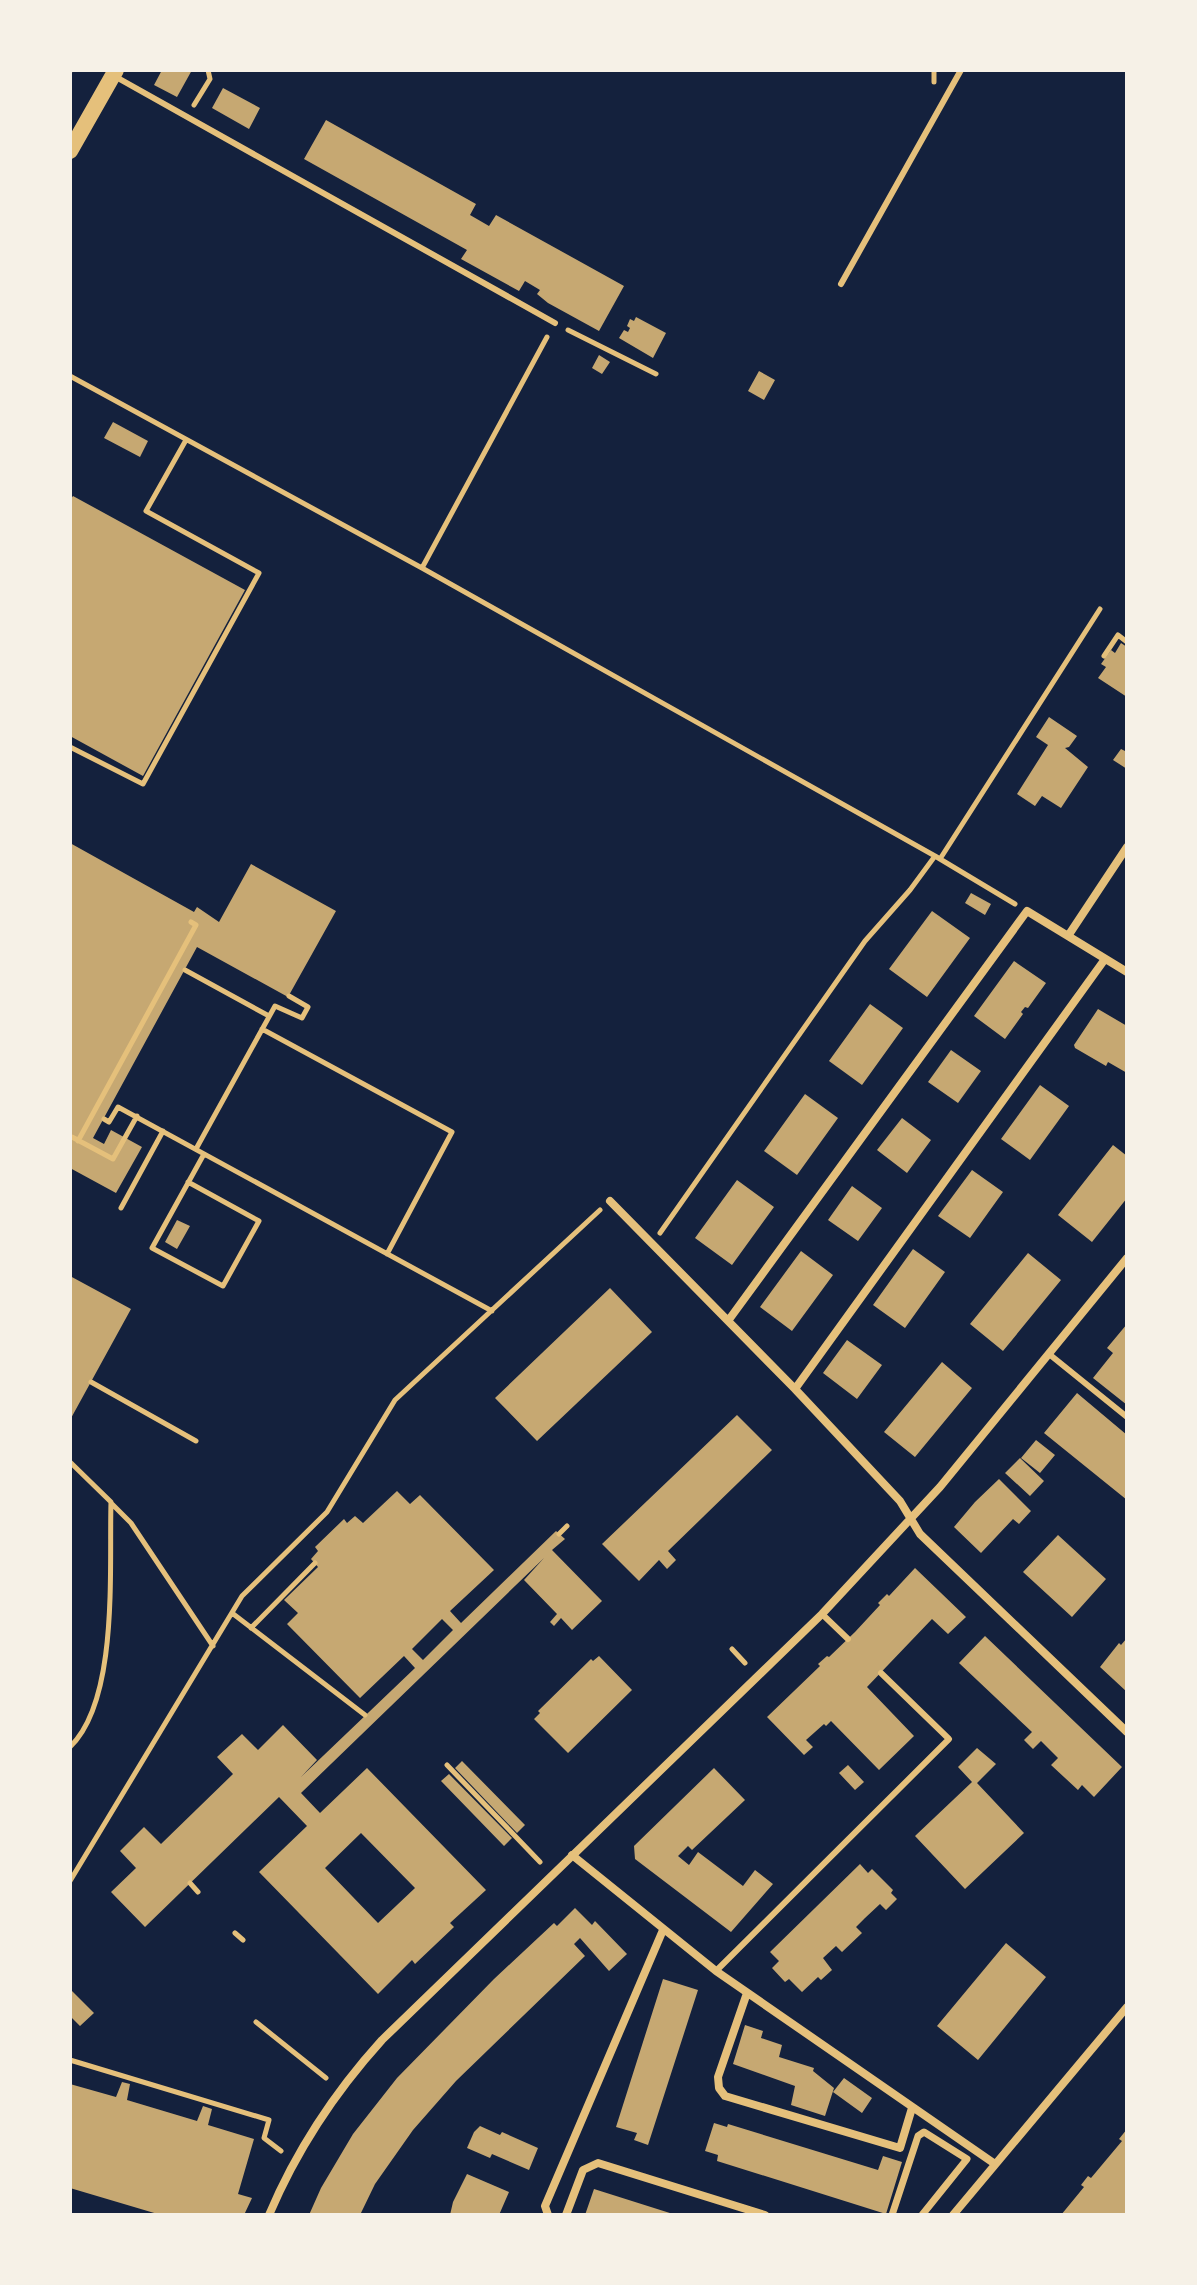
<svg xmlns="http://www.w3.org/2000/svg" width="1197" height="2285" viewBox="0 0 1197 2285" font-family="'Nunito Sans',sans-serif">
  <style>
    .building { fill: #c6a872; fill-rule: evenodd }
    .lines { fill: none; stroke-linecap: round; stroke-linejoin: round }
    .path { stroke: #e5c07b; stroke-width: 5 }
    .service { stroke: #e5c07b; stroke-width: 6 }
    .pedestrian { stroke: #e5c07b; stroke-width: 7 }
    .minor { stroke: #e5c07b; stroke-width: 8 }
    .secondary { stroke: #e5c07b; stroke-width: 16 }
  </style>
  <rect width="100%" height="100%" fill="#14213d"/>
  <path class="building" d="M162,70H192L177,97L154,85Z
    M223,88L260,108L249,129L212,108Z
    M326,120L476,204L470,215L489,226L496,215L624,286L599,331L548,303L537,294L540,290L525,281L519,291L461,259L467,250L304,159Z
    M636,317L666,333L653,358L619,338L624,330L628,332L630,328L627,326L630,319L634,321Z
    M599,355L610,362L602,374L592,368Z
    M759,371L775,380L764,400L748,391Z
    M113,422L148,441L140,457L104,438Z
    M73,496L245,590L143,776L70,736V500Z
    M1121,643L1127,647V697L1098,678L1106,667L1101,664L1111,650L1115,653Z
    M1049,717L1077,736L1069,747L1065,748L1088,767L1061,808L1042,796L1035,806L1017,794L1048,745L1036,737Z
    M1121,749L1127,752V769L1113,760Z
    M70,843L194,912L197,907L219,922L251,864L336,911L288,997L197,947L93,1138L104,1144L111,1130L142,1147L116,1193L70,1168Z
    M971,893L991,904L985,915L965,903Z
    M932,911L970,938L927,997L889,969Z
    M1014,961L1046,983L1028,1008L1025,1007L1021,1012L1023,1014L1005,1039L974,1016Z
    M870,1004L903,1028L862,1085L829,1061Z
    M1098,1009L1127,1026V1073L1108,1062L1106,1066L1075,1048L1074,1045Z
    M951,1050L981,1071L958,1103L928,1082Z
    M1040,1085L1069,1106L1030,1160L1001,1139Z
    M805,1094L838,1118L797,1175L764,1151Z
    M902,1118L931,1140L907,1173L877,1150Z
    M1113,1145L1127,1156V1198L1092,1242L1058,1215Z
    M972,1170L1003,1192L970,1238L938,1216Z
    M737,1180L774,1207L732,1265L695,1238Z
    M852,1186L882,1208L858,1241L828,1220Z
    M177,1220L190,1226L177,1249L165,1242Z
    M913,1249L945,1272L905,1328L873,1305Z
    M801,1251L833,1275L792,1331L760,1307Z
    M1028,1253L1061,1280L1003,1351L970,1324Z
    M70,1276L131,1309L70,1420Z
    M610,1288L652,1332L537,1441L495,1398Z
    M1127,1324V1405L1093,1378L1113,1353L1107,1348Z
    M847,1340L882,1365L857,1399L823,1373Z
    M942,1362L972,1388L915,1457L884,1432Z
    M1077,1393L1127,1435V1500L1044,1433Z
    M737,1415L772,1450L668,1551L676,1560L667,1569L659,1560L639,1581L602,1544Z
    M1036,1440L1055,1455L1040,1473L1021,1458Z
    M1020,1458L1044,1481L1030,1496L1005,1473Z
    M999,1479L1031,1511L1019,1524L1013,1519L981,1553L954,1527L975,1502Z
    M397,1491L410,1504L420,1495L494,1570L450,1611L461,1623L556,1531L565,1539L552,1550L602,1601L572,1630L561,1618L554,1626L550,1622L557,1614L524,1580L544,1558L301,1793L320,1813L367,1768L486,1890L450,1923L454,1927L415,1964L412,1960L378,1994L259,1872L307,1826L279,1797L145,1927L111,1892L136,1868L120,1851L144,1827L161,1844L233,1774L217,1757L242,1734L258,1750L283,1725L317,1760L301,1777L415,1668L404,1656L360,1698L287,1624L298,1613L284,1600L318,1567L311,1559L318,1551L315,1547L344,1519L347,1523L355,1516L363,1523ZM442,1619L453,1630L423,1660L412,1649ZM361,1833L415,1888L378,1923L325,1868Z
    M1058,1535L1106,1579L1072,1617L1023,1572Z
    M915,1568L966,1617L948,1634L932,1619L867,1687L914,1736L879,1770L831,1721L826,1726L824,1724L806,1740L813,1747L804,1755L767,1717L820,1666L818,1664L827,1656L829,1657L855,1632L880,1605L878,1603L887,1594L889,1596Z
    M985,1636L1122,1767L1094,1797L1082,1785L1078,1790L1051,1765L1058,1758L1041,1741L1033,1749L1024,1740L1032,1732L959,1663Z
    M1127,1638V1692L1100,1667L1119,1643L1121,1645Z
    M599,1656L632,1690L568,1753L534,1719L540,1713L538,1711L591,1659L593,1661Z
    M977,1748L996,1764L977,1783L1024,1833L965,1889L915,1836L972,1782L958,1767Z
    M462,1761L525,1825L517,1833L455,1768Z
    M848,1765L864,1782L855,1790L839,1773Z
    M714,1768L745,1800L692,1850L688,1846L678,1856L689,1865L698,1852L743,1886L755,1870L773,1884L731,1932L635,1859L634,1846Z
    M449,1774L512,1838L504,1846L441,1781Z
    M860,1864L868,1873L872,1869L893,1890L891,1893L897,1899L886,1910L880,1904L865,1918L856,1927L862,1933L842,1952L836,1946L823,1958L832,1970L821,1980L818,1977L802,1992L789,1979L785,1982L772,1968L779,1961L770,1952Z
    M575,1908L592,1925L595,1921L627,1954L609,1971L580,1938L574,1944L585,1956L456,2081L413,2130L375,2184L360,2215H309L321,2188L353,2134L397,2078L494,1979L554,1923L557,1926Z
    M1006,1943L1046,1977L978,2060L937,2026Z
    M663,1979L698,1990L648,2145L634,2140L637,2133L616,2127Z
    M70,1989L94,2013L80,2026L70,2016Z
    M745,2025L763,2031L761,2038L782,2045L779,2057L814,2068L813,2071L834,2088L825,2116L791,2105L795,2086L733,2064Z
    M844,2078L872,2098L862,2113L833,2092Z
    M122,2082L130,2084L127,2100L197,2121L203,2106L212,2109L208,2125L254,2139L238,2194L252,2198L244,2215H161L70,2188V2084L116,2097Z
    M714,2123L727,2127L728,2124L878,2170L883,2156L902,2162L886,2214L717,2161L718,2155L705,2151Z
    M480,2126L500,2135L502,2132L538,2148L529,2170L492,2154L490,2158L467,2148L474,2132Z
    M1127,2129V2215H1061L1084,2187L1081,2185L1088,2176L1091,2178L1122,2141L1119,2139Z
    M467,2174L509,2192L499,2215H450L453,2202Z
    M594,2189L673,2214V2215H585Z"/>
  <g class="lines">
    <path class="path" d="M934,70V82
      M70,71L71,70
      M194,105L210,79L208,70
      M568,330L656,374
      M70,376L422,568L935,856L1015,904
      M422,568L547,337
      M1104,656L1118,635L1127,642
      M70,747L143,784L259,573L146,511L186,440
      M940,859L1100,609
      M185,970L269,1016
      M262,1029L452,1132L387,1254
      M104,1119L109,1122L118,1107L492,1311
      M72,1137L113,1159L137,1116
      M78,1141L196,925L191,922
      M196,1149L275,1006L302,1018L308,1007L289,996
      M188,1182L259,1221L223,1286L152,1248L204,1154
      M121,1208L163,1131
      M660,1233L865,941L910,890L935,856
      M91,1382L196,1441
      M70,1462L111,1502C109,1568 119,1700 70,1747
      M111,1503L131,1523L213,1646
      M559,1534L567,1526
      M232,1613L365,1715
      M251,1628L315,1563
      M732,1649L745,1663
      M447,1765L540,1862
      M70,1881L242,1596L327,1512L395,1400L600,1210
      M190,1883L198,1892
      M235,1933L243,1940
      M256,2022L326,2078
      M70,2060L269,2120L264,2138L281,2151"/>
    <path class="service" d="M116,77L555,323
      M841,284L961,70
      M1049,1354L1127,1417
      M822,1614L848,1639
      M716,1971L949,1739L881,1673"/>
    <path class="pedestrian" d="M892,2215L918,2136L924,2132L967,2159L922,2215"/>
    <path class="minor" d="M1068,936L1127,847
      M610,1201L795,1389L900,1501L920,1534L1127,1732
      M728,1321L1027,911L1127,972
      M795,1389L1105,959
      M572,1855L716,1971L995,2164
      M747,1993L718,2077L719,2088L725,2096L900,2148L912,2108
      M269,2215C297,2149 334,2093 382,2040L822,1614L940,1487L1127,1258
      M548,2215L545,2206L663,1930
      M566,2215L583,2170L598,2163L765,2215
      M953,2215L1127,2007"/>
    <path class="secondary" d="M70,151L116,70"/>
  </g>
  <rect width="1197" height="2285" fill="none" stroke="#f6f1e7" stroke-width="144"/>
</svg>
